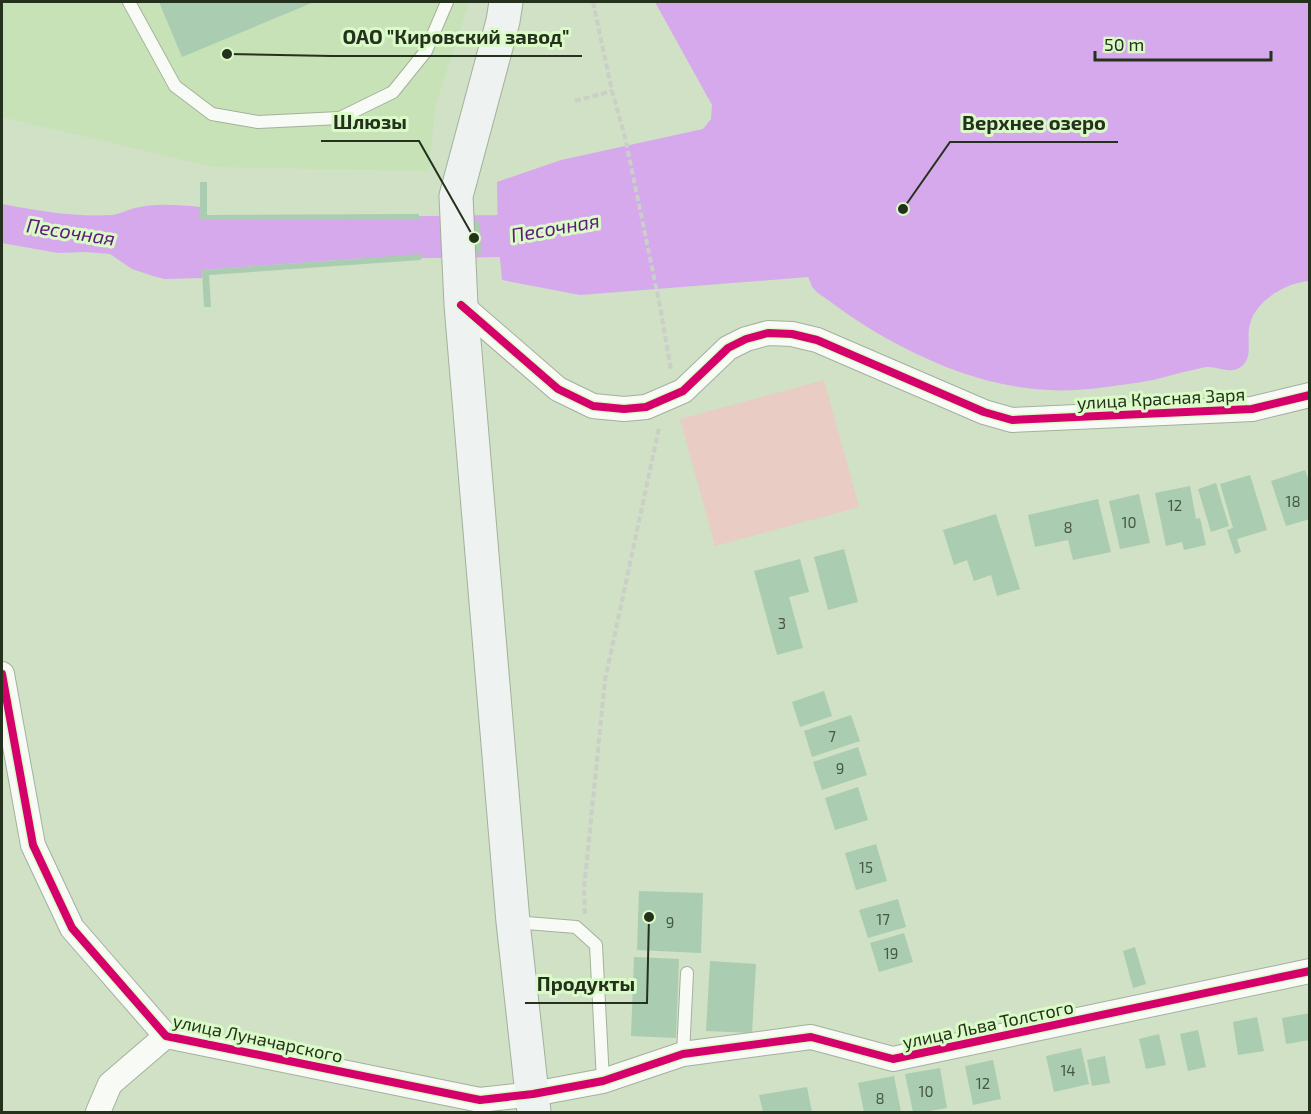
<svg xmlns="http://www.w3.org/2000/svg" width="1311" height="1114" viewBox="0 0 1311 1114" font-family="'Exo 2',sans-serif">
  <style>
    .built { fill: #c7e2b6 }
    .green { fill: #e9ccc3 }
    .water { fill: #d6a8ec }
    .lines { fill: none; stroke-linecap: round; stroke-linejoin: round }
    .river { stroke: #d6a8ec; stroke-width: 42 }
    .building { fill: #aaccb0 }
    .lane-casing { stroke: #a3b19c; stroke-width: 14 }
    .street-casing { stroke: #a3b19c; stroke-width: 26 }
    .secondary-casing { stroke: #a3b19c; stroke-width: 35 }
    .path { stroke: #cacfc8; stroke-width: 4; stroke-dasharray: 6 3; stroke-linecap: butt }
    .lane { stroke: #f8faf6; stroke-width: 12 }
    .street { stroke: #f8faf6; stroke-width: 24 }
    .secondary { stroke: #eef2f0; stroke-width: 33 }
    .cycleway-casing { stroke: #dafbc7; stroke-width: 11 }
    .cycleway { stroke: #d6006c; stroke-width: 8 }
    .labels { text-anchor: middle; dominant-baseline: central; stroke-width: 6; stroke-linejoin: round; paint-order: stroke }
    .number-label { font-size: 15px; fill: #465842 }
    .street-label { font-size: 18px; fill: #24311d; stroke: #dafbc7 }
    .water-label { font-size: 20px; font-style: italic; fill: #5f1b7b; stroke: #dafbc7 }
    .leader { fill: none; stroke: #24311d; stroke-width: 2 }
    .callout-dot { fill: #24311d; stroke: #dafbc7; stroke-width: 2 }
    .callout-label { font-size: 20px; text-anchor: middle; font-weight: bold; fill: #24311d; stroke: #dafbc7; stroke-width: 6; stroke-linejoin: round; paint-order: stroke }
  </style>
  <rect width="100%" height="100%" fill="#d0e1c6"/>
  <path class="built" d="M2,2H469L435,107L429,171L213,167L2,117Z"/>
  <path class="green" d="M824,380L859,507L715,546L680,419Z"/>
  <path class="water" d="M655,2H1309V281C1286,283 1256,300 1250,324C1245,339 1256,361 1237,369C1229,373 1216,366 1206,367C1200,368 1194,370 1188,371C1171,375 1153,381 1135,383C1108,387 1075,392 1049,390C987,387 931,364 877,333C860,323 844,312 828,300C824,297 817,293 814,289C811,286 810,280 808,277L580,295L502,280L498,236L497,182L561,160L703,129L711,119L712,105Z
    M2,204C38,211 75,217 112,215C120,214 127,210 135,208C156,203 178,205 200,207V220H419L421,254L202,270V278L164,279L153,276L132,269L110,254L86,252L58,253L2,243Z"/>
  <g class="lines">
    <path class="river" d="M363,238L498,236L554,227"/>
  </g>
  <path class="building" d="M159,2H314L182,57Z
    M200,182H207V215L419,214V220H200Z
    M480,221L481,254H468L466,222Z
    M421,254V260L209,275L211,307H204L202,270Z
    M1305,470L1310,484V519L1286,526L1271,481Z
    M1250,475L1267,530L1237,539L1241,552L1235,554L1227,530L1233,528L1220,484Z
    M1216,483L1229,526L1211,532L1198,489Z
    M1190,486L1196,519L1200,518L1206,545L1184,550L1182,542L1166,546L1155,493Z
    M1139,494L1150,543L1120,549L1109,501Z
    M1098,499L1111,552L1073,560L1068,540L1035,547L1028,515Z
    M996,514L1020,589L997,596L991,575L974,581L967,560L954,565L943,530Z
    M844,549L858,602L828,610L814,557Z
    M800,559L809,592L789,597L803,648L777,655L754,571Z
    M824,691L832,716L800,727L792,702Z
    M851,715L860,741L812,757L804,731Z
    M858,747L867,775L822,790L813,762Z
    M858,787L868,820L835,830L825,798Z
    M876,844L887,881L856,890L845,853Z
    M639,891L703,893L701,953L637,950Z
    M898,899L906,927L868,938L859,910Z
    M904,933L913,962L879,972L870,943Z
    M1135,947L1146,984L1133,988L1123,951Z
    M634,957L679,959L676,1038L631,1036Z
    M710,961L756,964L752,1033L706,1031Z
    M1310,1013V1040L1286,1044L1282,1018Z
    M1257,1017L1264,1051L1238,1055L1233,1022Z
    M1198,1030L1206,1067L1188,1071L1180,1034Z
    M1159,1034L1166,1065L1146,1069L1139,1039Z
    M1081,1048L1089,1084L1054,1092L1046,1056Z
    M1105,1056L1110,1083L1092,1086L1087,1060Z
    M993,1060L1001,1099L973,1105L965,1066Z
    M940,1068L947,1108L924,1112H913L905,1074Z
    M894,1076L901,1112H864L858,1083Z
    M807,1087L812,1112H763L759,1095Z"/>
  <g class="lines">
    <g class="lane-casing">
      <path id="lane" d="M129,2L175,86L212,114L258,122L340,118L393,92L426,51L447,2
        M514,922L576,927L596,945L603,1081
        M683,1054L687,973"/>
    </g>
    <g class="street-casing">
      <path id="street" d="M461,305L558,389L593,406L624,409L646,407L683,391L728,348L746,339L768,333L792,334L817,340L984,412L1012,420L1252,409L1310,395
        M2,674L33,845L72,928L166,1036L480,1100L533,1094L603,1081L683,1054L811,1037L893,1059L1310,971
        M98,1112L110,1084L166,1036"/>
    </g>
    <g class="secondary-casing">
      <path id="secondary" d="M506,2L503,21L456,196L461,305L513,922L534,1112"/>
    </g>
    <path class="path" d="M593,2L612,91L625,137L660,306L671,370
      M575,101L612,91
      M585,914L584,889L605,680L659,428"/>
    <use href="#lane" class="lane"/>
    <use href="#street" class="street"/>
    <use href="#secondary" class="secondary"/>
    <g class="cycleway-casing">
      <path id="cycleway" d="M461,305L558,389L593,406L624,409L646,407L683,391L728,348L746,339L768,333L792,334L817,340L984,412L1012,420L1252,409L1310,395
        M2,674L33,845L72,928L166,1036L480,1100L533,1094L603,1081L683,1054L811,1037L893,1059L1310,971"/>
    </g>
    <use href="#cycleway" class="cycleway"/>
  </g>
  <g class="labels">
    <g class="number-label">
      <text x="1293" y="501">18</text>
      <text x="1175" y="505">12</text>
      <text x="1129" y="522">10</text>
      <text x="1068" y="527">8</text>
      <text x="782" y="623">3</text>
      <text x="832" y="736">7</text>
      <text x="840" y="768">9</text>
      <text x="866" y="867">15</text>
      <text x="883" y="919">17</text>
      <text x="670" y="922">9</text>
      <text x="891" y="953">19</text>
      <text x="1068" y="1070">14</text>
      <text x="983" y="1083">12</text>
      <text x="926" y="1091">10</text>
      <text x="880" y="1098">8</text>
    </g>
    <g class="street-label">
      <text transform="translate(1161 398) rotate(-3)">улица Красная Заря</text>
      <text transform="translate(988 1024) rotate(-12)">улица Льва Толстого</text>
      <text transform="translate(258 1038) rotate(12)">улица Луначарского</text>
    </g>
    <g class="water-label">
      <text transform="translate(555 227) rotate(-10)">Песочная</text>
      <text transform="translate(71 231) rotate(9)">Песочная</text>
    </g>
  </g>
  <path class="leader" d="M227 54L331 56H582M474 238L419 141H321M903 209L950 142H1118M649 917L647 1003H525"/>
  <g class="callout-dot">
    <circle cx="227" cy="54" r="6"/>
    <circle cx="474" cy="238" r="6"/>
    <circle cx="903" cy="209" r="6"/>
    <circle cx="649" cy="917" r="6"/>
  </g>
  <g class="callout-label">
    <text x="456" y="44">ОАО "Кировский завод"</text>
    <text x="370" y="129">Шлюзы</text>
    <text x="1034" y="130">Верхнее озеро</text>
    <text x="586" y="991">Продукты</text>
  </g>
  <rect width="1311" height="1114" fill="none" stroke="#24311d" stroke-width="6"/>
  <path d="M1095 51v9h176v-9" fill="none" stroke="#24311d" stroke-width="3"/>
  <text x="1104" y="51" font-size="18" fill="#24311d" stroke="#dafbc7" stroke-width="4.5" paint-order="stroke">50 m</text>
</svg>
